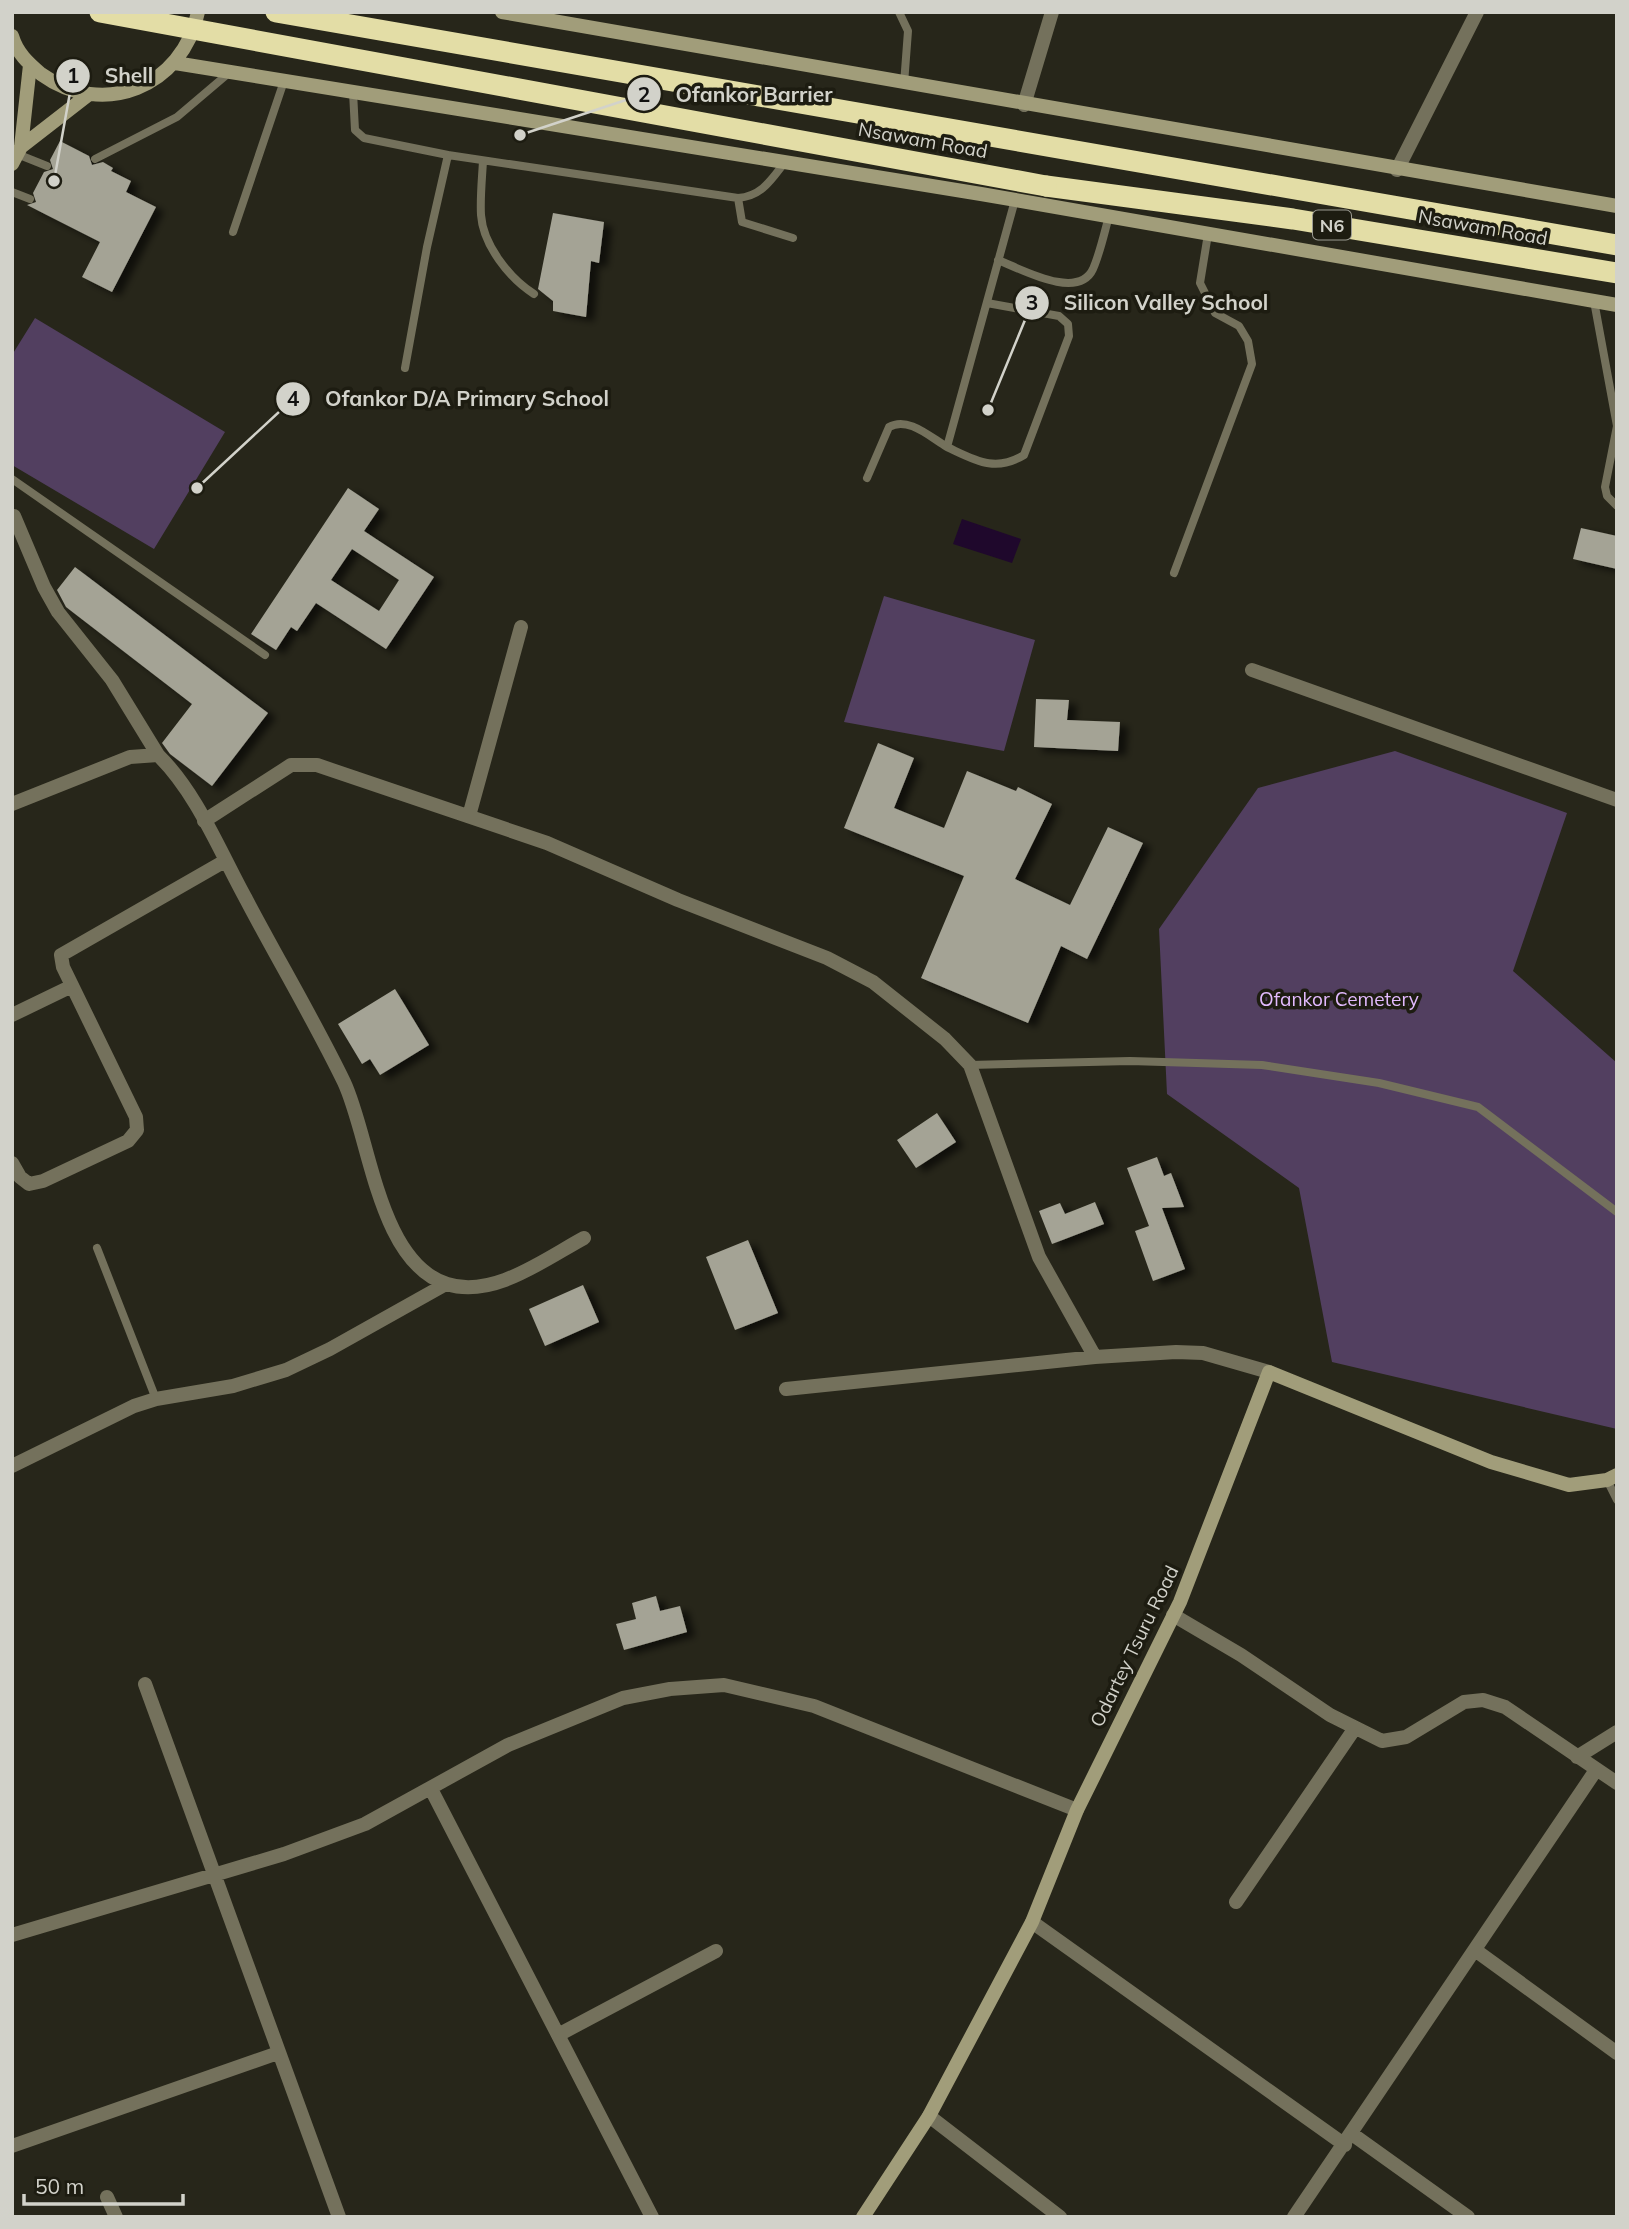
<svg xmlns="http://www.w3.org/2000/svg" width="1629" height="2229" viewBox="0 0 1629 2229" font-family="Mulish,sans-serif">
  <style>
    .green { fill: #523f60 }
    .water { fill: #1f082c }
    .building { fill: #a4a395; fill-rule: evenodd; filter: url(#shadow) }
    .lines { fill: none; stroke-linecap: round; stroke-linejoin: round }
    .lane { stroke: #74715c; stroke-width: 8 }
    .street { stroke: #74715c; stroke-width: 14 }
    .secondary { stroke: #a19d7a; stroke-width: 14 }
    .highway { stroke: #e3dda6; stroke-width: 21 }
    .highway-bridge { stroke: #e3dda6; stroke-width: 21 }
    .labels { text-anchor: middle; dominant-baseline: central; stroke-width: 7; stroke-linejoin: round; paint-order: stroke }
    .shield { fill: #1d1c11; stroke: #9c9b92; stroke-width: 2 }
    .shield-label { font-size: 18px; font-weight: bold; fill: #d2d2ca }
    .street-label { font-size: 19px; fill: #d2d2ca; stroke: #1d1c11 }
    .park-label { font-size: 19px; fill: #e2bafe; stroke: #1d1c11 }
    .leader { fill: none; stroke: #d2d2ca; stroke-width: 2.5 }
    .callout-dot { fill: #d2d2ca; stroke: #1d1c11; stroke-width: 2.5 }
    .mark-label { font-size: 21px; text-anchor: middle; font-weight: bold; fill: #111 }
    .callout-label { font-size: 21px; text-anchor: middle; font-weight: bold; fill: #d2d2ca; stroke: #1d1c11; stroke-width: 7; stroke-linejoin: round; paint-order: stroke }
  </style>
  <defs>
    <filter id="shadow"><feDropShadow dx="8" dy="4.5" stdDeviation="3.5" flood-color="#0009"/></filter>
  </defs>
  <rect width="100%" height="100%" fill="#27261a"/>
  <path class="green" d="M35,318L225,432L154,549L12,465V355Z
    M884,596L1035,640L1004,751L844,722Z
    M1395,751L1567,813L1513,971L1617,1063V1429L1332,1362L1299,1188L1167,1094L1159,929L1258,788Z"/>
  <path class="water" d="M962,519L1021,539L1012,563L953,544Z"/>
  <path class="building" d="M60,141L89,156L92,165L103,162L113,168L111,171L131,181L126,192L156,207L112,292L82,277L100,242L27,205L36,202L33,193L44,172L53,169L50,160Z
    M553,213L604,222L599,263L591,261L586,317L553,311V301L538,289Z
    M348,488L379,509L364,531L434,577L386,649L316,603L297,631L291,627L276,650L251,634ZM352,549L399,580L379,611L331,580Z
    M1581,528L1617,536V569L1573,559Z
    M75,567L268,713L212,786L170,754L162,743L192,704L66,607L57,590Z
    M1036,699L1069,700L1067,720L1120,722L1118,751L1034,747Z
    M878,743L914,758L894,808L944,828L967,771L1016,791L1018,787L1052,804L1015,879L1070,905L1108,827L1143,843L1087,959L1061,946L1028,1023L921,978L964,876L844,828Z
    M395,989L429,1045L380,1075L370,1059L362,1064L338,1024Z
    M937,1113L956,1142L916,1168L897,1140Z
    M1157,1157L1164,1176L1171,1173L1184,1207L1162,1208L1185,1269L1153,1281L1135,1231L1149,1226L1127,1168Z
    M1095,1202L1104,1224L1052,1244L1039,1211L1060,1203L1065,1214Z
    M748,1240L778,1313L735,1330L706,1257Z
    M583,1285L599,1322L545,1346L529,1309Z
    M656,1596L660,1611L680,1606L687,1632L624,1650L616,1624L636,1619L632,1603Z"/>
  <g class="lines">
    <path class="lane" d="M899,12L908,31L904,84
      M353,92L355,130L364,138L448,155L738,198C762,196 771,180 785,162
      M17,154L47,166
      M95,159L177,117L230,72
      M483,161C482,179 480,198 481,215C483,245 510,279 534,294
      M12,192L30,199
      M738,198L742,222L793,238
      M233,232L284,81
      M998,260C1021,269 1078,301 1093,269C1100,253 1104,234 1109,216
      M1594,301L1617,426L1605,487L1607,496L1617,506
      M405,368L427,247L448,155
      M947,447C975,460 995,473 1024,455L1069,336L1068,324L1059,316L987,303
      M867,478L889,427C908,416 930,437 947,447L1015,200
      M12,479L265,655
      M1174,573L1252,364L1248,341L1239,326L1215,313L1200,283L1208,234
      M970,1065L1130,1061L1262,1065L1379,1083L1478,1107L1617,1212
      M97,1248L156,1399
      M1607,1480L1617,1500"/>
    <path class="street" d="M1024,105L1052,12
      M1397,170L1477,12
      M14,516L44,587L58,612L112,680L158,755
      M1252,670L1617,800
      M12,804L130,757L158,755C197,793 220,852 246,899C278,960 314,1020 344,1082C370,1137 378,1262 447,1284C493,1299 545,1259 584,1238
      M469,816L521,627
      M204,821L291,765H317L547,843L678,900L827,958L873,982L945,1039L970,1065L1039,1257L1095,1357
      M12,1015L72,986
      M12,1163L20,1177L29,1184L43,1181L128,1141L137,1130L136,1117L63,967L61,955L225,861
      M786,1389L1095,1357L1176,1352L1203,1353L1269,1372
      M12,1466L134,1406L156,1399L233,1386L286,1370L330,1349L446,1284
      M1173,1615L1241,1655L1330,1715L1382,1741L1406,1737L1464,1702L1483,1700L1505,1707L1617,1783
      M145,1684L339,2217
      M1577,1757L1617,1732
      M431,1789L652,2217
      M1236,1902L1355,1728
      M1032,1922L1345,2145
      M12,1935L284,1854L365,1824L508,1745L623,1698L670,1689L724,1685L814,1706L1077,1810
      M1475,1950L1617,2053
      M558,2035L716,1951
      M929,2116L1060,2217
      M1352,2134L1468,2217
      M12,2146L278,2053
      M107,2197L116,2217
      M1294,2217L1596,1770"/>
    <path class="secondary" d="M502,12L1617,206
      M12,36C17,53 28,63 41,74C103,119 183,87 198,12
      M175,63L981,194L1617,305
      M21,147L88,95
      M12,164L21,147L30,65
      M863,2217L929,2116L1032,1922L1077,1810L1180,1602L1269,1372L1491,1462L1569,1485L1607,1480L1617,1475"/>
    <path class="highway" d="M276,12L1617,245
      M1046,186L1293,219L1617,273"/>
    <path class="highway-bridge" d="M100,12L1046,186"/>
  </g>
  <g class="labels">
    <rect class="shield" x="1313" y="210.5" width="38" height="29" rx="5"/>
    <g class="shield-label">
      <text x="1332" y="225">N6</text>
    </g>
    <g class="street-label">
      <text transform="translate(923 140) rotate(10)">Nsawam Road</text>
      <text transform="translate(1483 227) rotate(10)">Nsawam Road</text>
      <text transform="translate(1134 1646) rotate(-64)">Odartey Tsuru Road</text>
    </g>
    <g class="park-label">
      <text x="1339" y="999">Ofankor Cemetery</text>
    </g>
  </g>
  <path class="leader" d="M54 181L73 76M520 135L644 94M988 410L1032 303M197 488L293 399"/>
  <g class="callout-dot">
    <circle cx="54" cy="181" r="7"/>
    <circle cx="520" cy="135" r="7"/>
    <circle cx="988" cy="410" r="7"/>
    <circle cx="197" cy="488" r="7"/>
    <circle cx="73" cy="76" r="18"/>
    <circle cx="644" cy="94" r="18"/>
    <circle cx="1032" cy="303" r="18"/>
    <circle cx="293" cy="399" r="18"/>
  </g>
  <g class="mark-label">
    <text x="73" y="83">1</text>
    <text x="644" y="102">2</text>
    <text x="1032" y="310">3</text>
    <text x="293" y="406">4</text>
  </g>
  <g class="callout-label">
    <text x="129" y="83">Shell</text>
    <text x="754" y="102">Ofankor Barrier</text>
    <text x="1166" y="310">Silicon Valley School</text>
    <text x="467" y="406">Ofankor D/A Primary School</text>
  </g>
  <rect width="1629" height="2229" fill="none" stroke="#d2d2ca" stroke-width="28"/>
  <path d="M24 2194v10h159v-10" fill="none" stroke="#d2d2ca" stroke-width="3.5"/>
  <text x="35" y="2194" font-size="21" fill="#d2d2ca" stroke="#1d1c11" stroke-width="5" paint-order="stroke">50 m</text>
</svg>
